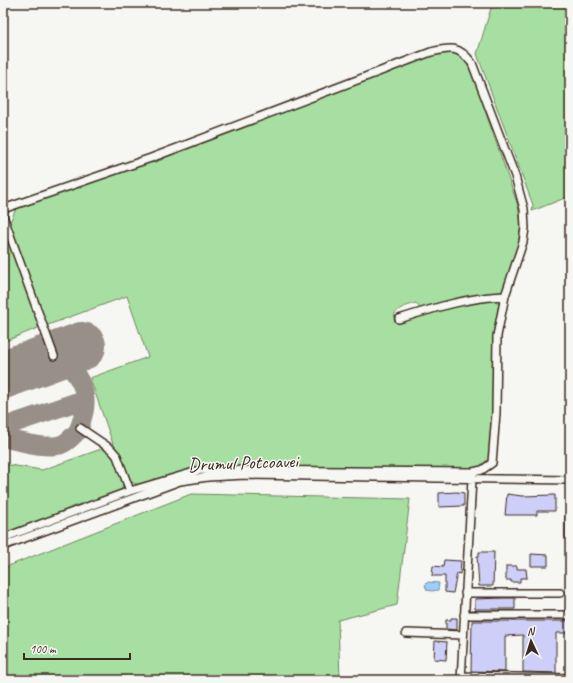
<svg xmlns="http://www.w3.org/2000/svg" width="573" height="683" viewBox="0 0 573 683" font-family="Caveat,sans-serif">
  <style>
    .green { fill: #a7dfa2; stroke: #718460 }
    .water { fill: #9bcff9; stroke: #758da1 }
    .lines { fill: none; stroke-linecap: round; stroke-linejoin: round }
    .taxiway { stroke: #989088; stroke-width: 19 }
    .runway { stroke: #989088; stroke-width: 48 }
    .building { fill: #cecff8; stroke: #3b2a1e }
    .minor-casing { stroke: #3b2a1e; stroke-width: 10 }
    .minor { stroke: #f6f6f2; stroke-width: 7 }
    .labels { text-anchor: middle; dominant-baseline: central; stroke-width: 3; stroke-linejoin: round; paint-order: stroke }
    .street-label { font-size: 19px; fill: #3b2a1e; stroke: #f6f6f2 }
  </style>
  <rect width="100%" height="100%" fill="#f6f6f2"/>
  <filter id="ink" filterUnits="userSpaceOnUse"><feTurbulence type="fractalNoise" baseFrequency=".025" numOctaves="2"/><feDisplacementMap in="SourceGraphic" scale="8" xChannelSelector="R" yChannelSelector="G"/><feConvolveMatrix kernelMatrix="1 2 1 2 8 2 1 2 1" color-interpolation-filters="sRGB"/></filter>
  <g filter="url(#ink)">
    <path class="green" d="M515,3H570V196L532,211L533,205L477,54L491,8Z
      M451,51L464,59L473,75L518,206L521,223L518,247L504,290L499,294L421,310L416,303C407,306 393,308 394,320L397,321L454,305L493,299L499,304L494,333L490,458L478,468L469,470L237,469L221,463L141,485L133,483L128,477L113,444L90,378L148,357L127,296L48,325L42,320L8,226L17,207L149,161L153,163L164,159L165,155L381,72L387,74C393,72 397,68 402,65C417,57 435,54 451,51Z
      M3,227L38,320V328L3,342Z
      M104,448L113,454L123,483L122,489L115,494L86,505L80,504L55,514L51,519L3,536V464L42,470Z
      M191,494L410,499L397,605L338,620L340,680H3V568Z"/>
    <path class="water" d="M428,582L439,583L438,590L432,591L427,590L425,585Z"/>
    <g class="lines">
      <path class="taxiway" d="M3,361C39,335 93,368 84,412C82,419 81,426 77,432C72,437 67,443 60,445C43,449 20,441 3,438
        M3,427L85,399"/>
      <path class="runway" d="M3,375L82,346"/>
    </g>
    <path class="building" d="M457,492L464,493V506L439,507V493Z
      M507,494L522,496L555,495V511H537V515H505Z
      M565,516H570V538H565Z
      M479,552H494L493,586H479L477,556H479Z
      M531,554L548,555V566H531Z
      M444,560L461,561L460,574L457,573L453,593L445,592V576H432L433,566L443,567Z
      M506,566H517V569H526L527,578H520V582H511V580H506Z
      M503,598H515V609H475V599Z
      M451,618H457V630L446,629V620H451Z
      M472,621H569V633H556V673L523,672V635L505,636V672L471,671Z
      M435,641L447,642L446,660L434,659Z"/>
    <g class="lines">
      <g class="minor-casing">
        <path id="minor" d="M3,209L151,158L431,52C451,47 459,46 472,63L515,176L524,209L525,228L523,242L505,296C469,297 434,308 399,319
          M3,216L54,356
          M80,428L111,449L117,456L130,491
          M3,538L130,491L201,470L473,472L482,470L492,463L496,413L497,336L505,296
          M3,546L180,481L208,477L245,475L570,480
          M465,593H560
          M464,615H569
          M406,633L463,635
          M461,676L570,678
          M461,680L472,479"/>
      </g>
      <use href="#minor" class="minor"/>
    </g>
  </g>
  <g class="labels">
    <g class="street-label">
      <text transform="translate(243 463) rotate(-2)">Drumul Potcoavei</text>
    </g>
  </g>
  <rect width="573" height="683" fill="none" stroke="#f6f6f2" stroke-width="16"/>
  <rect x="8" y="8" width="557" height="667" fill="none" stroke="#3b2a1e" stroke-width="1.5" filter="url(#ink)"/>
  <g transform="translate(531 641) rotate(356)" stroke="#f6f6f2" stroke-width="3" paint-order="stroke">
  <path d="M0-3L7 15L0 10L-7 15Z" fill="#3b2a1e"/>
  <text y="-6" font-size="11" font-weight="bold" text-anchor="middle" fill="#3b2a1e">N</text>
  </g>
  <path d="M24 653v6h106v-6" fill="none" stroke="#3b2a1e" stroke-width="2"/>
  <text x="30" y="653" font-size="12" fill="#3b2a1e" stroke="#f6f6f2" stroke-width="3" paint-order="stroke">100 m</text>
</svg>
